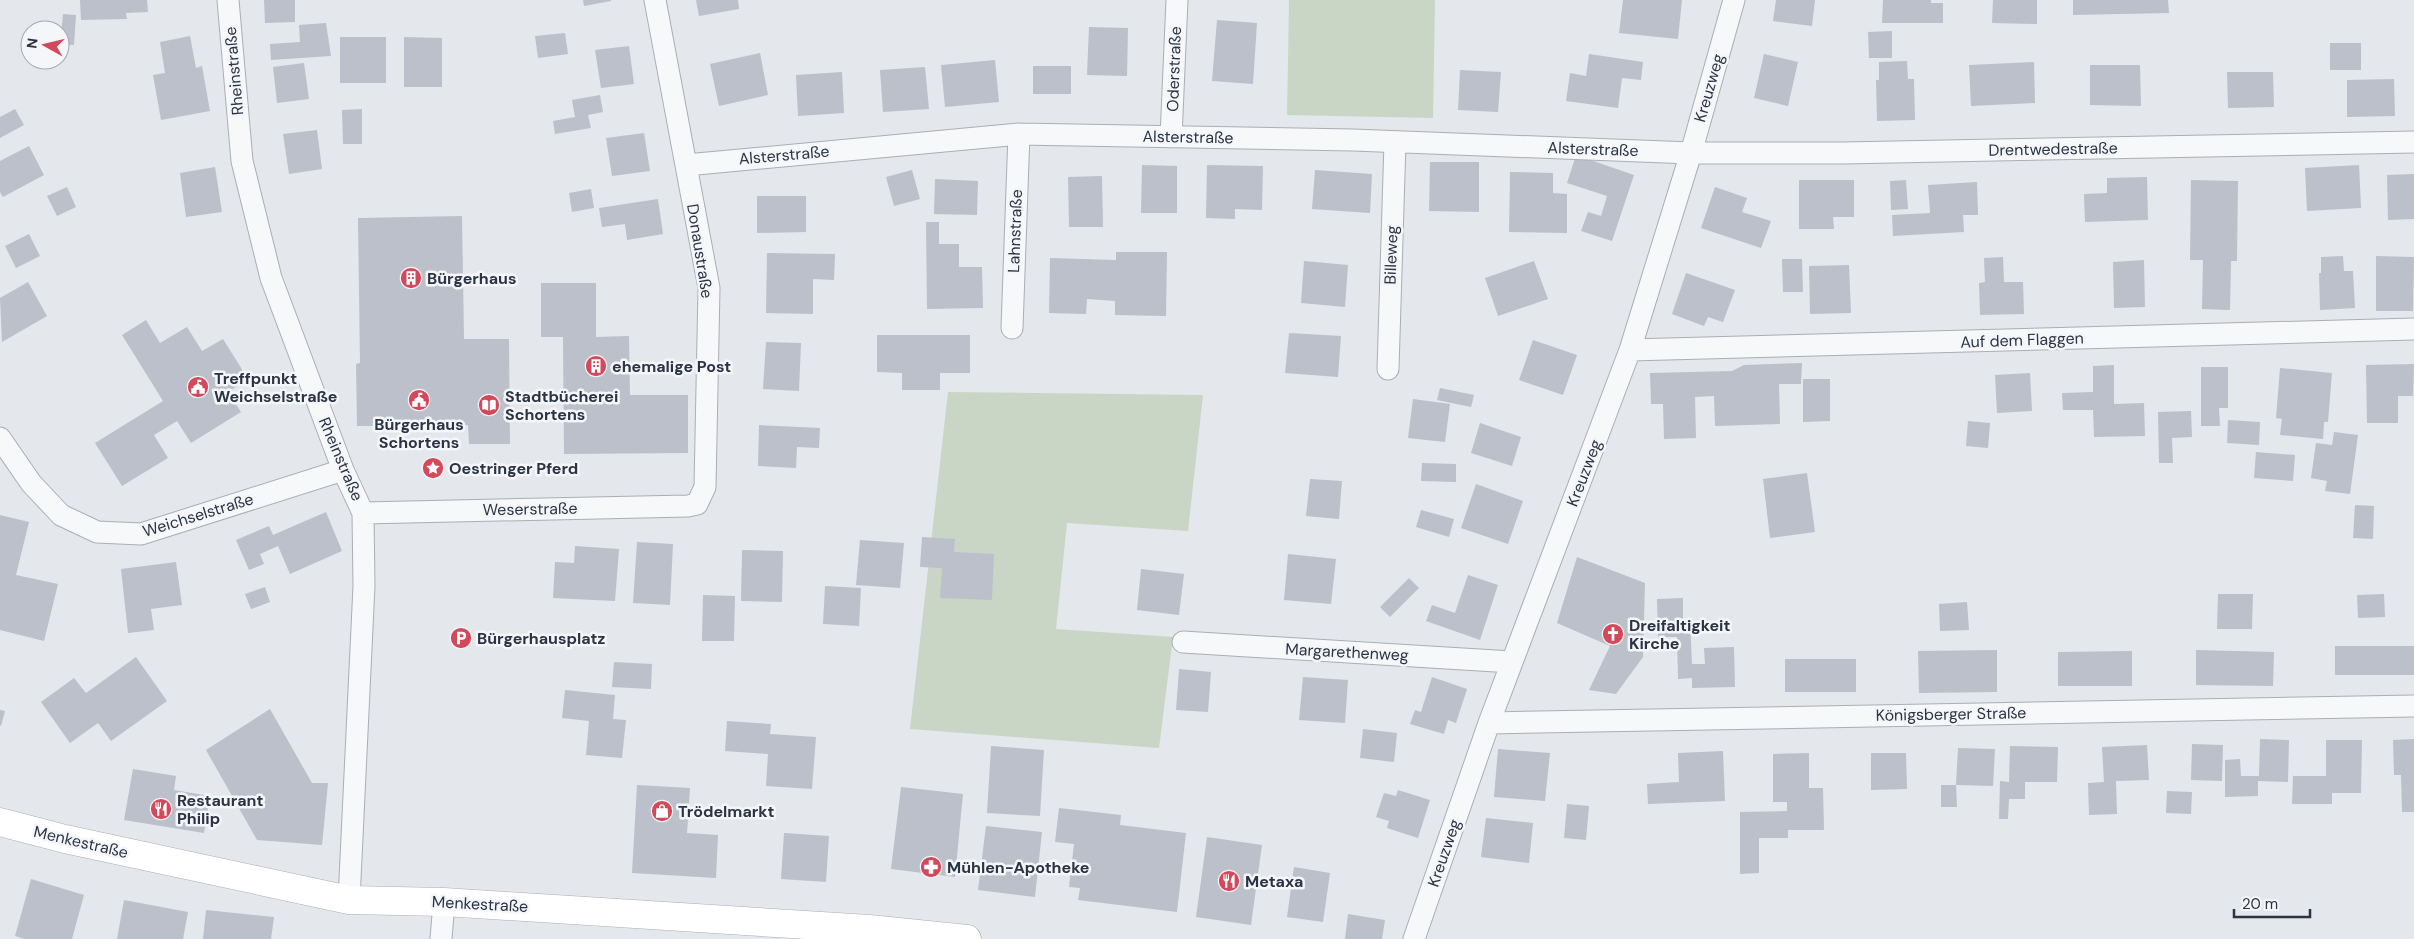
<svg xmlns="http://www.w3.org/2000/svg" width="2414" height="939" viewBox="0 0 2414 939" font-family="'DM Sans',sans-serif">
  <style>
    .green { fill: #c9d6c5 }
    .building { fill: #bbc0ca }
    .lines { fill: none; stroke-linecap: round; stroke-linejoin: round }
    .street-casing { stroke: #a9aeb7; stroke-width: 23 }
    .secondary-casing { stroke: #a9aeb7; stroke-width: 29 }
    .street { stroke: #f7f8fa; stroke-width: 21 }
    .secondary { stroke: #fff; stroke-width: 28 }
    .labels { text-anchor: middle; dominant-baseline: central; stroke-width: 5; stroke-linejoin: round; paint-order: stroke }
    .street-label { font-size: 16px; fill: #2b3445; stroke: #f4f6f9 }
    .poi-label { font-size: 16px; font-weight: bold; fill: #2b3445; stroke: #f4f6f9; text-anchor: start }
  </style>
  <rect width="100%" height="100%" fill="#e4e7ec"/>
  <path class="green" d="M1289,0H1435L1433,118L1287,115Z
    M948,392L1203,395L1188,531L1067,523L1056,629L1173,637L1159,748L910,729Z"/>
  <path class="building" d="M80,0H147L148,12L126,13L127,19L81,20Z
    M264,0H295V22L265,23Z
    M583,0H611V1L584,6Z
    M696,0H738L739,9L699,16Z
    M1623,0H1682L1678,39L1619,33Z
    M1776,0H1815L1812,26L1773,21Z
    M1883,0H1931V3H1943V23H1882Z
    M1993,0H2037V24L1992,23Z
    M2073,0H2168L2169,13L2073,15Z
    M63,14L76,15L74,45L60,44Z
    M1217,20L1257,23L1253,84L1212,81Z
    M326,23L331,56L271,60L270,44L300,42L299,25Z
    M1089,27L1128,28L1127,76L1087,75Z
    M1892,31V58H1869L1868,32Z
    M565,33L568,54L538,58L535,36Z
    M190,36L196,68L202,66L210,111L161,120L153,75L165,73L160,42Z
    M340,37H386V83H340Z
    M404,37L442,38V87H404Z
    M2330,43H2361V70H2330Z
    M629,46L634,84L601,88L595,50Z
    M760,53L768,95L719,106L710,64Z
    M1589,54L1643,62L1641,80L1622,78L1618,108L1566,101L1570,73L1586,76Z
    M1764,54L1798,62L1788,106L1754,98Z
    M995,60L999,102L945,107L941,65Z
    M1907,61L1908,79H1914L1915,120L1877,121L1876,80H1879V62Z
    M2034,62L2035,103L1971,106L1969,65Z
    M304,63L309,99L277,103L273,67Z
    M2090,65H2140L2141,106L2090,105Z
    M1033,66H1071V94H1033Z
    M925,67L929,109L883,112L880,70Z
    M1460,70L1501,72L1498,112L1458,110Z
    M842,72L844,113L798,116L796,75Z
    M2227,72H2273L2274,107L2228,108Z
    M2394,79L2395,116L2347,117V80Z
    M600,95L603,112L588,115L591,128L555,134L553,121L575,117L572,100Z
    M15,109L24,125L0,138V117Z
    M362,109V144H343L342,110Z
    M317,130L322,169L289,174L283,134Z
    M644,133L650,171L612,176L606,138Z
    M29,146L44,175L3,197L0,192V161Z
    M1576,155L1634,175L1612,241L1581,231L1588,212L1601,216L1607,196L1567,183Z
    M1430,162H1479V212L1429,211Z
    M1142,165L1177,166V213H1141Z
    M1207,165L1263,166L1262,210L1235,209V219L1206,218Z
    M2359,165L2361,208L2307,211L2305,168Z
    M215,167L222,212L186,217L180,173Z
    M912,170L920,199L894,206L886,177Z
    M1315,170L1372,174L1370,213L1312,209Z
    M1510,172L1553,173V193L1567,194V233L1509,232Z
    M2414,174V219L2388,220L2387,175Z
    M1102,176L1103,227H1069L1068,177Z
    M2147,177L2148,220L2085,222L2084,194L2107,193V178Z
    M935,179L978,181L977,215L934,214Z
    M1799,180H1854V217H1833L1834,229H1799Z
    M1906,180L1908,209L1891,210L1890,181Z
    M2191,180L2238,181L2237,261H2231L2230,310L2202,309L2203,260H2190Z
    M1977,182L1978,215H1963L1964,232L1893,236L1892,215L1930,213L1928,185Z
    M67,187L76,207L57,216L47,196Z
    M1715,187L1747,198L1742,212L1771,221L1761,248L1701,228Z
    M591,189L594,208L572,212L569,193Z
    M757,196H806V232L757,233Z
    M658,199L663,234L627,240L625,224L602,227L599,208Z
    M462,216L464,339H509L510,444H469L468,425L357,426L356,364L360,363L358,218Z
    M926,222H939V244H959V267H982L983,308L927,309Z
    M29,234L40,256L16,268L5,246Z
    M1116,252H1167L1166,316L1115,315V301L1087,299L1086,314L1049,313L1050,258L1116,260Z
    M767,253L835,254L834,280L813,279V314L766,313Z
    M2343,256L2344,271H2353L2355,308L2320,310L2319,273H2321V257Z
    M2376,256L2414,257L2413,311H2376Z
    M2003,257L2004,282H2023L2024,314L1980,315L1979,283L1985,282L1984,258Z
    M1782,259H1802L1803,292H1783Z
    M2144,260L2145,307L2114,308L2113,262Z
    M1304,261L1348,265L1345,307L1301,303Z
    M1534,261L1548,299L1498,316L1485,278Z
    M1849,265L1851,313L1810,314L1809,266Z
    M1686,273L1735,290L1723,322L1708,317L1704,326L1672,314Z
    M28,282L47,316L2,342L0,298Z
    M541,283H596V337L629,336L630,395H688V453L564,454L563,337H541Z
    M146,320L160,343L187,327L202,351L223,339L248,379L228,392L241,412L191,443L177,421L154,435L168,458L122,486L95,443L163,401L122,335Z
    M1289,333L1341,336L1338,377L1285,373Z
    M877,335H970V373H940V390H902V373L877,372Z
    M1533,340L1577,355L1563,395L1519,380Z
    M766,342L801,343L799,391L763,389Z
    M1802,363L1801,384H1779L1780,424L1715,426L1714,396L1695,397L1696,438L1664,439L1663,404H1651L1650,373L1732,371L1744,365Z
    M2414,364L2413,396H2398V423H2367L2366,365Z
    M2114,365V404L2144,403L2145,436L2094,437L2093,410H2063L2062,393L2093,392V366Z
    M2201,367H2228V408H2219L2220,426H2201Z
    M2280,368L2332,373L2328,422H2324L2323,439L2280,435L2282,419L2276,418Z
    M2030,373L2032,411L1997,413L1995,375Z
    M1803,379H1830V421L1803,422Z
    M1440,388L1474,395L1471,407L1437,400Z
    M1413,399L1450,404L1445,442L1408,438Z
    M2191,411L2192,437L2172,438L2173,463H2159L2158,412Z
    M2228,420L2260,422L2259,445L2227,443Z
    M1968,421L1990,423L1988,448L1966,446Z
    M1480,423L1521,437L1512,466L1471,453Z
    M759,425L820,428L819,448L797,447L796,468L758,466Z
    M2334,432L2358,435L2350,494L2325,491L2327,481L2311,478L2316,443L2332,445Z
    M2256,452L2295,455L2293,481L2254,478Z
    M1422,463L1456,464V482L1421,481Z
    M1807,473L1815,532L1770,538L1763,479Z
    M1310,479L1342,481L1339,519L1306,516Z
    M1476,484L1523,501L1508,544L1461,528Z
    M2355,505L2374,506L2373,539L2353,538Z
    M1421,510L1454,519L1449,537L1416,527Z
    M326,512L342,551L290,574L278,546L260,554L264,564L249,570L236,540L269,526L273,535Z
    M0,515L29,522L16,575L58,584L44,641L0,630Z
    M922,537L955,539L954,552L994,554L992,600L940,598L942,568L920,567Z
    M860,540L904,543L900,588L856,585Z
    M637,542L673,544L670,605L633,603Z
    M575,546L619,549L615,601L553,598L555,562L574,563Z
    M742,550L783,551L782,602L741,601Z
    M1288,554L1336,559L1331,604L1284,600Z
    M1577,557L1645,583L1643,657L1616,694L1589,690L1610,646L1557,623Z
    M176,562L182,605L151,609L154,630L128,633L121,569Z
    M1141,569L1184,574L1179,615L1137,610Z
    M1468,575L1498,585L1480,640L1426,621L1432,605L1455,613Z
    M1409,578L1419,588L1390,617L1380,607Z
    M825,586L861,588L859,626L823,624Z
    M265,587L270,602L251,609L245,594Z
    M2218,594H2253L2252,629H2217Z
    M2384,594L2385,617L2358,618L2357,595Z
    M703,595L735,596L734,641H702Z
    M1683,598V620H1690L1692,664H1705L1704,648L1734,647L1735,687L1692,688V678L1678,679L1677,637H1658L1657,599Z
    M1967,602L1969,630L1940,631L1939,604Z
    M2335,646H2414V675H2335Z
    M1997,650V692L1919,693L1918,651Z
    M2196,650L2274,652L2273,686L2196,685Z
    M2132,651V686H2058V652Z
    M136,657L167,701L111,741L98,723L70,743L41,702L74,678L86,693Z
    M1785,659H1856V692H1785Z
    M614,662L652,664L651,689L612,687Z
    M1179,669L1211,672L1208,712L1176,710Z
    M1303,677L1348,680L1345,723L1299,720Z
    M1432,677L1467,689L1456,723L1448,720L1444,734L1410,724L1415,710L1421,712Z
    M565,690L615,695L613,719L626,720L622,758L586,755L589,721L562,718Z
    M270,709L312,783H328L322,845L257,840L206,750Z
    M0,710L5,711L1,726L0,725Z
    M727,721L771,724L770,734L816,737L812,789L766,786L768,754L725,751Z
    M1363,729L1397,733L1394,762L1360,758Z
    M2260,739L2289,740L2288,782L2258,781V796L2225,797V760L2240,759L2241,776H2259Z
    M2414,739V812H2402L2401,775H2394L2393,740Z
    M2326,740H2362L2361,793H2332V804H2292L2293,776H2326Z
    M2192,744L2223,745L2222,781L2191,780Z
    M2147,745L2149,780L2116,781L2117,814L2089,815L2088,783L2104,782L2102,747Z
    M991,746L1044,750L1040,816L987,813Z
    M2010,746L2058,747L2057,782H2025V799H2009L2008,819H1999L2000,781L2009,782Z
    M1958,748L1995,749L1993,786L1956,785Z
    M1498,749L1550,753L1545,801L1494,797Z
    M1723,751L1725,801L1648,804L1647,784L1679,782L1678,753Z
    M1809,753V788H1823L1824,830H1788V838H1759V873L1740,874V812L1787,811V802H1773V754Z
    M1871,753H1906L1907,789L1871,790Z
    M133,769L176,776L174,790L210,796L204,833L124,820Z
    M637,785L690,788L687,833L718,835L716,878L632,873Z
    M1941,785H1956L1957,807H1941Z
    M901,787L963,794L955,877L891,869Z
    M1398,790L1430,800L1418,838L1387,828L1389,821L1376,817L1384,793L1396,796Z
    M2167,791L2192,792L2191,814L2166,813Z
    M1567,804L1589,806L1586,840L1564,838Z
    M1059,808L1121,815L1120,825L1186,833L1177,912L1078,900L1080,888L1069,887L1074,844L1055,842Z
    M1486,818L1533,823L1529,863L1481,857Z
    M986,826L1042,832L1035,897L978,890Z
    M784,833L829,836L826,882L781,879Z
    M1207,837L1262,845L1251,925L1196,917Z
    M1294,867L1330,873L1323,922L1287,917Z
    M31,879L84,895L72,939H25L15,936Z
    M124,900L188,912L183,939H117Z
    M206,910L274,917L271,939H203Z
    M1348,914L1385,920L1382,939H1345Z"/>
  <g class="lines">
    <g class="street-casing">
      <path id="street" d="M228,0L242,161L271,278L343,470L363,513L364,586L349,900
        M1171,137L1177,0
        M686,165L1019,134L1353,140L1691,153H1843L2414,142
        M1012,328L1019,134
        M1630,350L2414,329
        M1388,369L1395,142
        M0,438L31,483L61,515L97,532L141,534L343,470
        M363,513L688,506L697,504L705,487L709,288L655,0
        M1183,642L1512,662
        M1489,723L2414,706
        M441,939L444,902
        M1414,939L1489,723L1630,350L1691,153L1734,0"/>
    </g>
    <g class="secondary-casing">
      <path id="secondary" d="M0,822L65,839L349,900L444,902L869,929L967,939"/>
    </g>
    <use href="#street" class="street"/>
    <use href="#secondary" class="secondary"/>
  </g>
  <defs>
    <g id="building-disc" transform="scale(1.125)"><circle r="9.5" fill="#d1495b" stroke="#f4f6f9"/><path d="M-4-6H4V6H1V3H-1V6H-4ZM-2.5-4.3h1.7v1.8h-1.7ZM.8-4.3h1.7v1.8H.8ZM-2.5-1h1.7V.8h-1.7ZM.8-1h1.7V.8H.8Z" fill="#fff"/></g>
    <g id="civic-disc" transform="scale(1.125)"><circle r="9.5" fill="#d1495b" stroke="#f4f6f9"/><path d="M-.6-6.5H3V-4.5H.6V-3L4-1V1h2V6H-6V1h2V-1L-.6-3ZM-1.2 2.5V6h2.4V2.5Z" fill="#fff"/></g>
    <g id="library-disc" transform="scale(1.125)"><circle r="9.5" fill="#d1495b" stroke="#f4f6f9"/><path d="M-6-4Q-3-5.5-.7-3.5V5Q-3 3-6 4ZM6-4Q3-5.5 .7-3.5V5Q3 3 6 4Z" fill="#fff"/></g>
    <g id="sight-disc" transform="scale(1.125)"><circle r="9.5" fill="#d1495b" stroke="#f4f6f9"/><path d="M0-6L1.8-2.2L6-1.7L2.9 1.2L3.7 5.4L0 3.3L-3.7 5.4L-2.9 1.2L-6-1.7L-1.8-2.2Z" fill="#fff"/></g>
    <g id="church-disc" transform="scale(1.125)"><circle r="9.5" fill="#d1495b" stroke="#f4f6f9"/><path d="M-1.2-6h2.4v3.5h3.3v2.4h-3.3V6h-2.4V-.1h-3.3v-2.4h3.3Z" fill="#fff"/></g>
    <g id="parking-disc" transform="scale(1.125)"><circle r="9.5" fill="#d1495b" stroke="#f4f6f9"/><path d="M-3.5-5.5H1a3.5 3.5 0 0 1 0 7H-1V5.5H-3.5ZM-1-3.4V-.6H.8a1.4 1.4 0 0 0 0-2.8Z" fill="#fff"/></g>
    <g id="restaurant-disc" transform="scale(1.125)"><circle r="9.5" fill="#d1495b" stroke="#f4f6f9"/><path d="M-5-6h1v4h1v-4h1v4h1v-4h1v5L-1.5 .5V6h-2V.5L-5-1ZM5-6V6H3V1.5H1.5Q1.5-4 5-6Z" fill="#fff"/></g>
    <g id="shop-disc" transform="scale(1.125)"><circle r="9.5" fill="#d1495b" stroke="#f4f6f9"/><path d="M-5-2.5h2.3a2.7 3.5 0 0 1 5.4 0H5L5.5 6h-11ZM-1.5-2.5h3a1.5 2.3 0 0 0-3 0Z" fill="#fff"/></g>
    <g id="pharmacy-disc" transform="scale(1.125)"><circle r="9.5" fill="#d1495b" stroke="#f4f6f9"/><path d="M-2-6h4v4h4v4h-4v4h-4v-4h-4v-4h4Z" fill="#fff"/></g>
  </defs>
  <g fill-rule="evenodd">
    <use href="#building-disc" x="411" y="278"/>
    <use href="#building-disc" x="596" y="366"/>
    <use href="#civic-disc" x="198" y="387"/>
    <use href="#civic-disc" x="419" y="400"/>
    <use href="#library-disc" x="489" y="405"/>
    <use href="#sight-disc" x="433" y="468"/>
    <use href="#church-disc" x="1613" y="634"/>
    <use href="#parking-disc" x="461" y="638"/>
    <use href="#restaurant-disc" x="161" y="809"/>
    <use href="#shop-disc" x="662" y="811"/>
    <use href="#pharmacy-disc" x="931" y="867"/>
    <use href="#restaurant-disc" x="1229" y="881"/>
  </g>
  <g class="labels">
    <g class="street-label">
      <text transform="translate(1174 69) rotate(-88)">Oderstraße</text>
      <text transform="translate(234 71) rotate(-95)">Rheinstraße</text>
      <text transform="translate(1709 88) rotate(-74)">Kreuzweg</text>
      <text transform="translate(1188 137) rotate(1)">Alsterstraße</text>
      <text transform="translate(1593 149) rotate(2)">Alsterstraße</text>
      <text transform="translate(2053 149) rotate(-1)">Drentwedestraße</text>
      <text transform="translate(784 155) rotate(-5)">Alsterstraße</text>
      <text transform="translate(1015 231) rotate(-88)">Lahnstraße</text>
      <text transform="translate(700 251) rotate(81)">Donaustraße</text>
      <text transform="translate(1391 255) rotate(-88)">Billeweg</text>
      <text transform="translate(2022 340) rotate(-2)">Auf dem Flaggen</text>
      <text transform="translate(341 459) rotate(67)">Rheinstraße</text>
      <text transform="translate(1584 473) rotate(-69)">Kreuzweg</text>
      <text transform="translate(530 509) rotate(-1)">Weserstraße</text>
      <text transform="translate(198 515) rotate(-17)">Weichselstraße</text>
      <text transform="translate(1347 652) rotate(3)">Margarethenweg</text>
      <text transform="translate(1951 714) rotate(-1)">Königsberger Straße</text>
      <text transform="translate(81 842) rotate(13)">Menkestraße</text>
      <text transform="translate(1444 853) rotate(-71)">Kreuzweg</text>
      <text transform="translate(480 904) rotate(3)">Menkestraße</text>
    </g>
    <g class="poi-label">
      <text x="427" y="278">Bürgerhaus</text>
      <text x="612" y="366">ehemalige Post</text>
      <text x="214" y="378">Treffpunkt<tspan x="214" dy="18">Weichselstraße</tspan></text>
      <text x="505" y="396">Stadtbücherei<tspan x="505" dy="18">Schortens</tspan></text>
      <text x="419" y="424" text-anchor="middle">Bürgerhaus<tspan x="419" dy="18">Schortens</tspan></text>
      <text x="449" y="468">Oestringer Pferd</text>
      <text x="1629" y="625">Dreifaltigkeit<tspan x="1629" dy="18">Kirche</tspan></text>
      <text x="477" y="638">Bürgerhausplatz</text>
      <text x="177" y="800">Restaurant<tspan x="177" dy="18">Philip</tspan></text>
      <text x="678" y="811">Trödelmarkt</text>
      <text x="947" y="867">Mühlen-Apotheke</text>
      <text x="1245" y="881">Metaxa</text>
    </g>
  </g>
  <g transform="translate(45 45) rotate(278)"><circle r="24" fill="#f4f6f9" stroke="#a4a8b1"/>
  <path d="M0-4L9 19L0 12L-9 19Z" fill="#d1495b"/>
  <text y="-8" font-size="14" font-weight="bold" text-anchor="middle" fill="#2b3445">N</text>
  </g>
  <path d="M2234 909v8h76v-8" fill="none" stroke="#2b3445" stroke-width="2.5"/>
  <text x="2242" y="909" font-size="15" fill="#2b3445" stroke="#f4f6f9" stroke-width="4" paint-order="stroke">20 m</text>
</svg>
